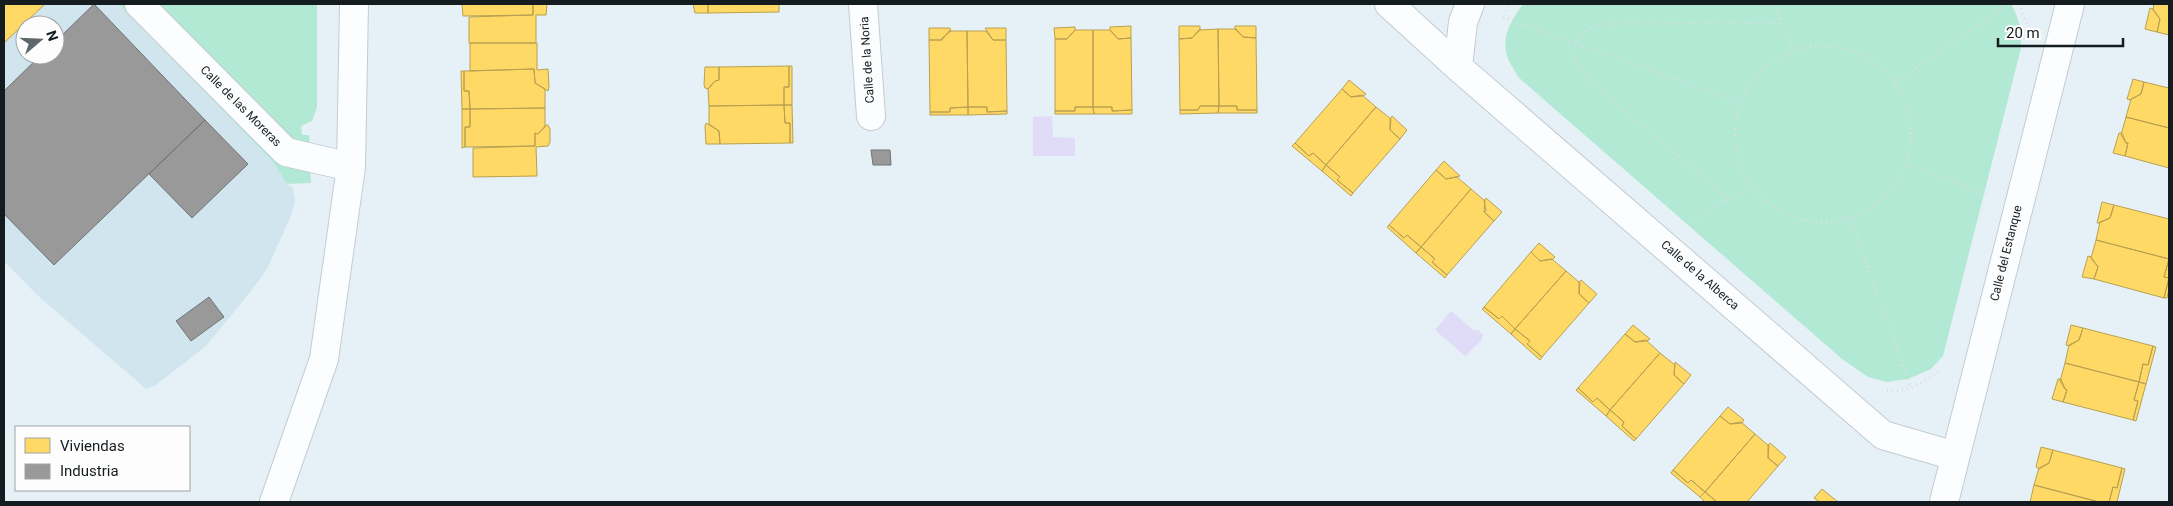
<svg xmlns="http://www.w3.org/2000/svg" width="2173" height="506" viewBox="0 0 2173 506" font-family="Roboto,sans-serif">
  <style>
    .built { fill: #d1e5ee; fill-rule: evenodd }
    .green { fill: #b2e9d4 }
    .water { fill: #e0dbf6 }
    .homes { fill: #ffd966; stroke: #b9a051 }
    .industry { fill: #999; stroke: #717475 }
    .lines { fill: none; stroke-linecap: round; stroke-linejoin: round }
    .minor-casing { stroke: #c3ccd1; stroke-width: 30 }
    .path { stroke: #dbdee0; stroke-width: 3; stroke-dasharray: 1 4; stroke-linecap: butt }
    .minor { stroke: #fbfdfe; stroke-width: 28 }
    .labels { text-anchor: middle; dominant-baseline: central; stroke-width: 5; stroke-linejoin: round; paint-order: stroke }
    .street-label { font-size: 12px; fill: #151c20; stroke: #fdfdfd }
  </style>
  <rect width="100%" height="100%" fill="#e6f1f7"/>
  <path class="built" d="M4,4H119L272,161L287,184L293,188L295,200L291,216L267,269L251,291L206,346L156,385L146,389L37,295L4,261ZM25,25H55V55H25Z"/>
  <path class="green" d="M119,4H317V107L312,121L301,126L302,135H309L311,183L287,184L272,161Z
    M1523,4H2011C2020,19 2021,31 2021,48L1943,356L1931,369L1908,379L1887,382L1868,377L1842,359L1518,77C1515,70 1509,63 1507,56C1501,36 1512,19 1523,4Z"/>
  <path class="water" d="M1052,116L1053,137L1075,138V156H1033V117Z
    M1451,311L1473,330H1478L1483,335L1481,341L1465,356L1435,330Z"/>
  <path class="homes" d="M4,4H45L4,43Z
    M462,4H533V15L463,16Z
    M533,4H547L546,15H536V43H469V17L533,15Z
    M693,4H708V13H695Z
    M708,4H779V12L708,13Z
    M2154,4H2169V35L2157,32L2160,19L2153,10Z
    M2150,8L2153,9L2160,19L2157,32L2145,29Z
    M1131,26V38L1118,39L1110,30V27Z
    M1179,26H1200V30L1192,38L1179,39Z
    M1235,26H1256V38L1243,37L1235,29Z
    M1075,27V30L1067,39H1055L1054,28Z
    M929,28H950L951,31L942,38V40H929Z
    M985,28H1006V40H993Z
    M1218,29L1219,106H1200L1198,110H1180L1179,39L1192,38L1199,30Z
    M1218,29H1236L1243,37L1256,38L1257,110H1237V106H1219Z
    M1075,30H1093V107H1075V111H1055V39H1067Z
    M1093,30H1110L1118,39L1131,38L1132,110L1112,111V107H1093Z
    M949,31H967L968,107L950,108V112H930L929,40H942Z
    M967,31H986L993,40H1006L1007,111L987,112V107H968Z
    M470,43H537V70L548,69L549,87L548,91L535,83L534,69L470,71Z
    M789,66V87H784V105L709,106L708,89L715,81L719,80V67Z
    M789,66H792V105H784V87H789Z
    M705,67H719V80L715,81L708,89L705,88L704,85Z
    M534,69L535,83L545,89V108L470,109L469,91H464V71Z
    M461,71H464V91H469L470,109H462Z
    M2133,79L2144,82L2141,94L2130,100L2127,99Z
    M1349,80L1366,94L1363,96L1351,97L1342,89Z
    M2144,82L2169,88V128L2126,117L2131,99L2141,94Z
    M1342,89L1351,97L1362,95L1376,107L1326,165L1313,153L1309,156L1295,143Z
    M784,105L785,123H790V143L720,144L719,131L709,124V106Z
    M784,105H792L793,143H790V123H785Z
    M1200,106H1219L1218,113L1180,114V110H1198Z
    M1219,106H1237V110H1257V113H1218Z
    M968,107H987V112L1007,111V114L968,115Z
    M968,107V115H930V112H950V108Z
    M1075,107H1093L1094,114H1055V111H1075Z
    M1093,107H1112V111L1132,110V114H1094Z
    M1376,107L1391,119L1390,130L1400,139L1353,193L1337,180L1340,177L1326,165Z
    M545,108V127L538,134L535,133V146L465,147V127H470V109Z
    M462,109H470V127H465V147L462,148Z
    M1392,116L1407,130L1400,139L1390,130V119Z
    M2126,117L2169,128V168L2125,156L2128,143H2126L2121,135Z
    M706,123L719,131L720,144H706L705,126Z
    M546,125H548L550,129V142L548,146L536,147L537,176L473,177V148L535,146V133L538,134Z
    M2119,133H2122L2126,143H2128L2125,156L2113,153Z
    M1295,143L1309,156L1313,153L1326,165L1322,171L1292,146Z
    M1444,161L1460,176L1446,179L1436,170Z
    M1326,165L1340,177L1337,180L1353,193L1351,196L1322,171Z
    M1436,170L1446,179L1457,177L1471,189L1421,247L1407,235L1404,238L1389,225Z
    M1471,189L1485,201L1484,212L1494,221L1447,275L1432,262L1435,259L1421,247Z
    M1486,198L1502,212L1494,221L1484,212L1486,211L1484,201Z
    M2102,202L2114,205L2110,218L2099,223H2097Z
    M2114,205L2169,219V259L2096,240L2100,222L2110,218Z
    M1389,225L1404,238L1407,235L1421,247L1416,253L1387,227Z
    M2096,240L2169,259L2164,277L2169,278L2164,298L2094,279L2098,267L2091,258Z
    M1539,243L1555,257L1553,259L1540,261L1531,252Z
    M1421,247L1435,259L1432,262L1447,275L1445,278L1416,253Z
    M1531,252L1540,261L1552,259L1566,271L1515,329L1502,316L1499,319L1484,307Z
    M2088,256L2091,257L2098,267L2094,279L2082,277Z
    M2169,259V289L2167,298H2164L2169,278L2164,277Z
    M1566,271L1580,283L1579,294L1589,303L1542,357L1527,344L1530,341L1515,329Z
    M1581,280L1597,294L1589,303L1579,294V282Z
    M1484,307L1499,319L1502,316L1515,329L1511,334L1482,309Z
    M1633,325L1650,339L1647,341L1635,342L1625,334Z
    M2071,325L2083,328L2079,340L2069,346L2066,345Z
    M2083,328L2153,346L2148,365L2143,364L2139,382L2065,363L2069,345L2079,340Z
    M1515,329L1530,341L1527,344L1542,357L1540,360L1511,334Z
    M1625,334L1635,342L1646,340L1660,353L1610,410L1597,398L1593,402L1578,388Z
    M2153,346L2156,347L2146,384L2139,382L2143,364L2148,365Z
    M1660,353L1675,365L1674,375L1684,384L1636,439L1622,426L1624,422L1610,410Z
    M1675,362L1691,375L1684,384L1674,375Z
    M2065,363L2139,382L2134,400L2138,401L2133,420L2063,402L2067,390L2065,389L2060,381Z
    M2058,379H2061L2065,389L2067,390L2063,402L2052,399Z
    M2139,382L2146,384L2136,421L2133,420L2138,401L2134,400Z
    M1578,388L1593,402L1597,398L1610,410L1606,416L1576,390Z
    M1728,407L1744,420L1742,423L1730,424L1720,416Z
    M1610,410L1624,422L1622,426L1636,439L1634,441L1606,416Z
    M1720,416L1730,424L1741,422L1755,434L1705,492L1691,480L1688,483L1673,470Z
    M1755,434L1769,446L1768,458L1778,466L1747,502H1717L1705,492Z
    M1770,443L1786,457L1778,466L1768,458V445Z
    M2041,447L2053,450L2049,463L2039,469L2036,467Z
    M2053,450L2122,468L2117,488L2113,487L2109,502H2099L2034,485L2039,468L2049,463Z
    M2122,468L2125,469L2117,502H2109L2113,487L2117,488Z
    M1673,470L1688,483L1691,480L1705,492L1700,497L1671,473Z
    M2034,485L2099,502H2030Z
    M1822,489L1838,502H1820L1814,498Z
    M1705,492L1717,502H1705L1700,497Z"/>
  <path class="industry" d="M94,4L205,120L54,265L4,214V91L41,55H55V42Z
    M205,120L248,164L192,218L149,174Z
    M871,150H890L891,165H873Z
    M209,297L224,317L191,341L176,321Z"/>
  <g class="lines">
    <g class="minor-casing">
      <path id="minor" d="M139,4L286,152L351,167
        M863,4L871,116
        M1389,4L1458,67L1883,435L1955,456
        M1458,67L1463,22L1470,4
        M274,502L324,359L351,167L354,4
        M1944,502L2070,4"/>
    </g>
    <path class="path" d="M1776,4L1782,23L1794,50
      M2019,4L2027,24
      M1506,11L1511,4
      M1503,17L1740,103
      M1735 134a88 88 0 1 1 176 0a88 88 0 1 1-176 0Z
      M1895,83L2008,4
      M1906,164L1986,194
      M1727,200L1711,184L1593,84C1571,61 1564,40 1598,24L1782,23
      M1850,219L1911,388
      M1692,221L1752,186
      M1887,391C1906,392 1926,383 1940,369"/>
    <use href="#minor" class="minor"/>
  </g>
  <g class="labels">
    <g class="street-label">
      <text transform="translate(867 60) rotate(-94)">Calle de la Noria</text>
      <text transform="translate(241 106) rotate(45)">Calle de las Moreras</text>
      <text transform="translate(2006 253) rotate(-76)">Calle del Estanque</text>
      <text transform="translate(1700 275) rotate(41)">Calle de la Alberca</text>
    </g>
  </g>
  <rect width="2173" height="506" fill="none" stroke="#151c20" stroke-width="10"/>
  <rect x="15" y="426" width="175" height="65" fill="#fdfdfd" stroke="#a0a3a5"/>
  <rect x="25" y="438" width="25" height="15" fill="#ffd966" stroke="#a0a3a5"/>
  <text x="60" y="451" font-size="15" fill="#151c20">Viviendas</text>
  <rect x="25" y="464" width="25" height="15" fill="#999999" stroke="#a0a3a5"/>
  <text x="60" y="476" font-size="15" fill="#151c20">Industria</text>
  <g transform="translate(40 40) rotate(71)"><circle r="24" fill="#fdfdfd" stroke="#a0a3a5"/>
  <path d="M0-4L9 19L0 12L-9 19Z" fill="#5e676b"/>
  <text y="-8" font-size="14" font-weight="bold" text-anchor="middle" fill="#151c20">N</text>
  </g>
  <path d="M1998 38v8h125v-8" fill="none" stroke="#151c20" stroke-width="2.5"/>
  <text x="2006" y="38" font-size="15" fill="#151c20" stroke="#fdfdfd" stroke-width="4" paint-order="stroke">20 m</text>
</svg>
